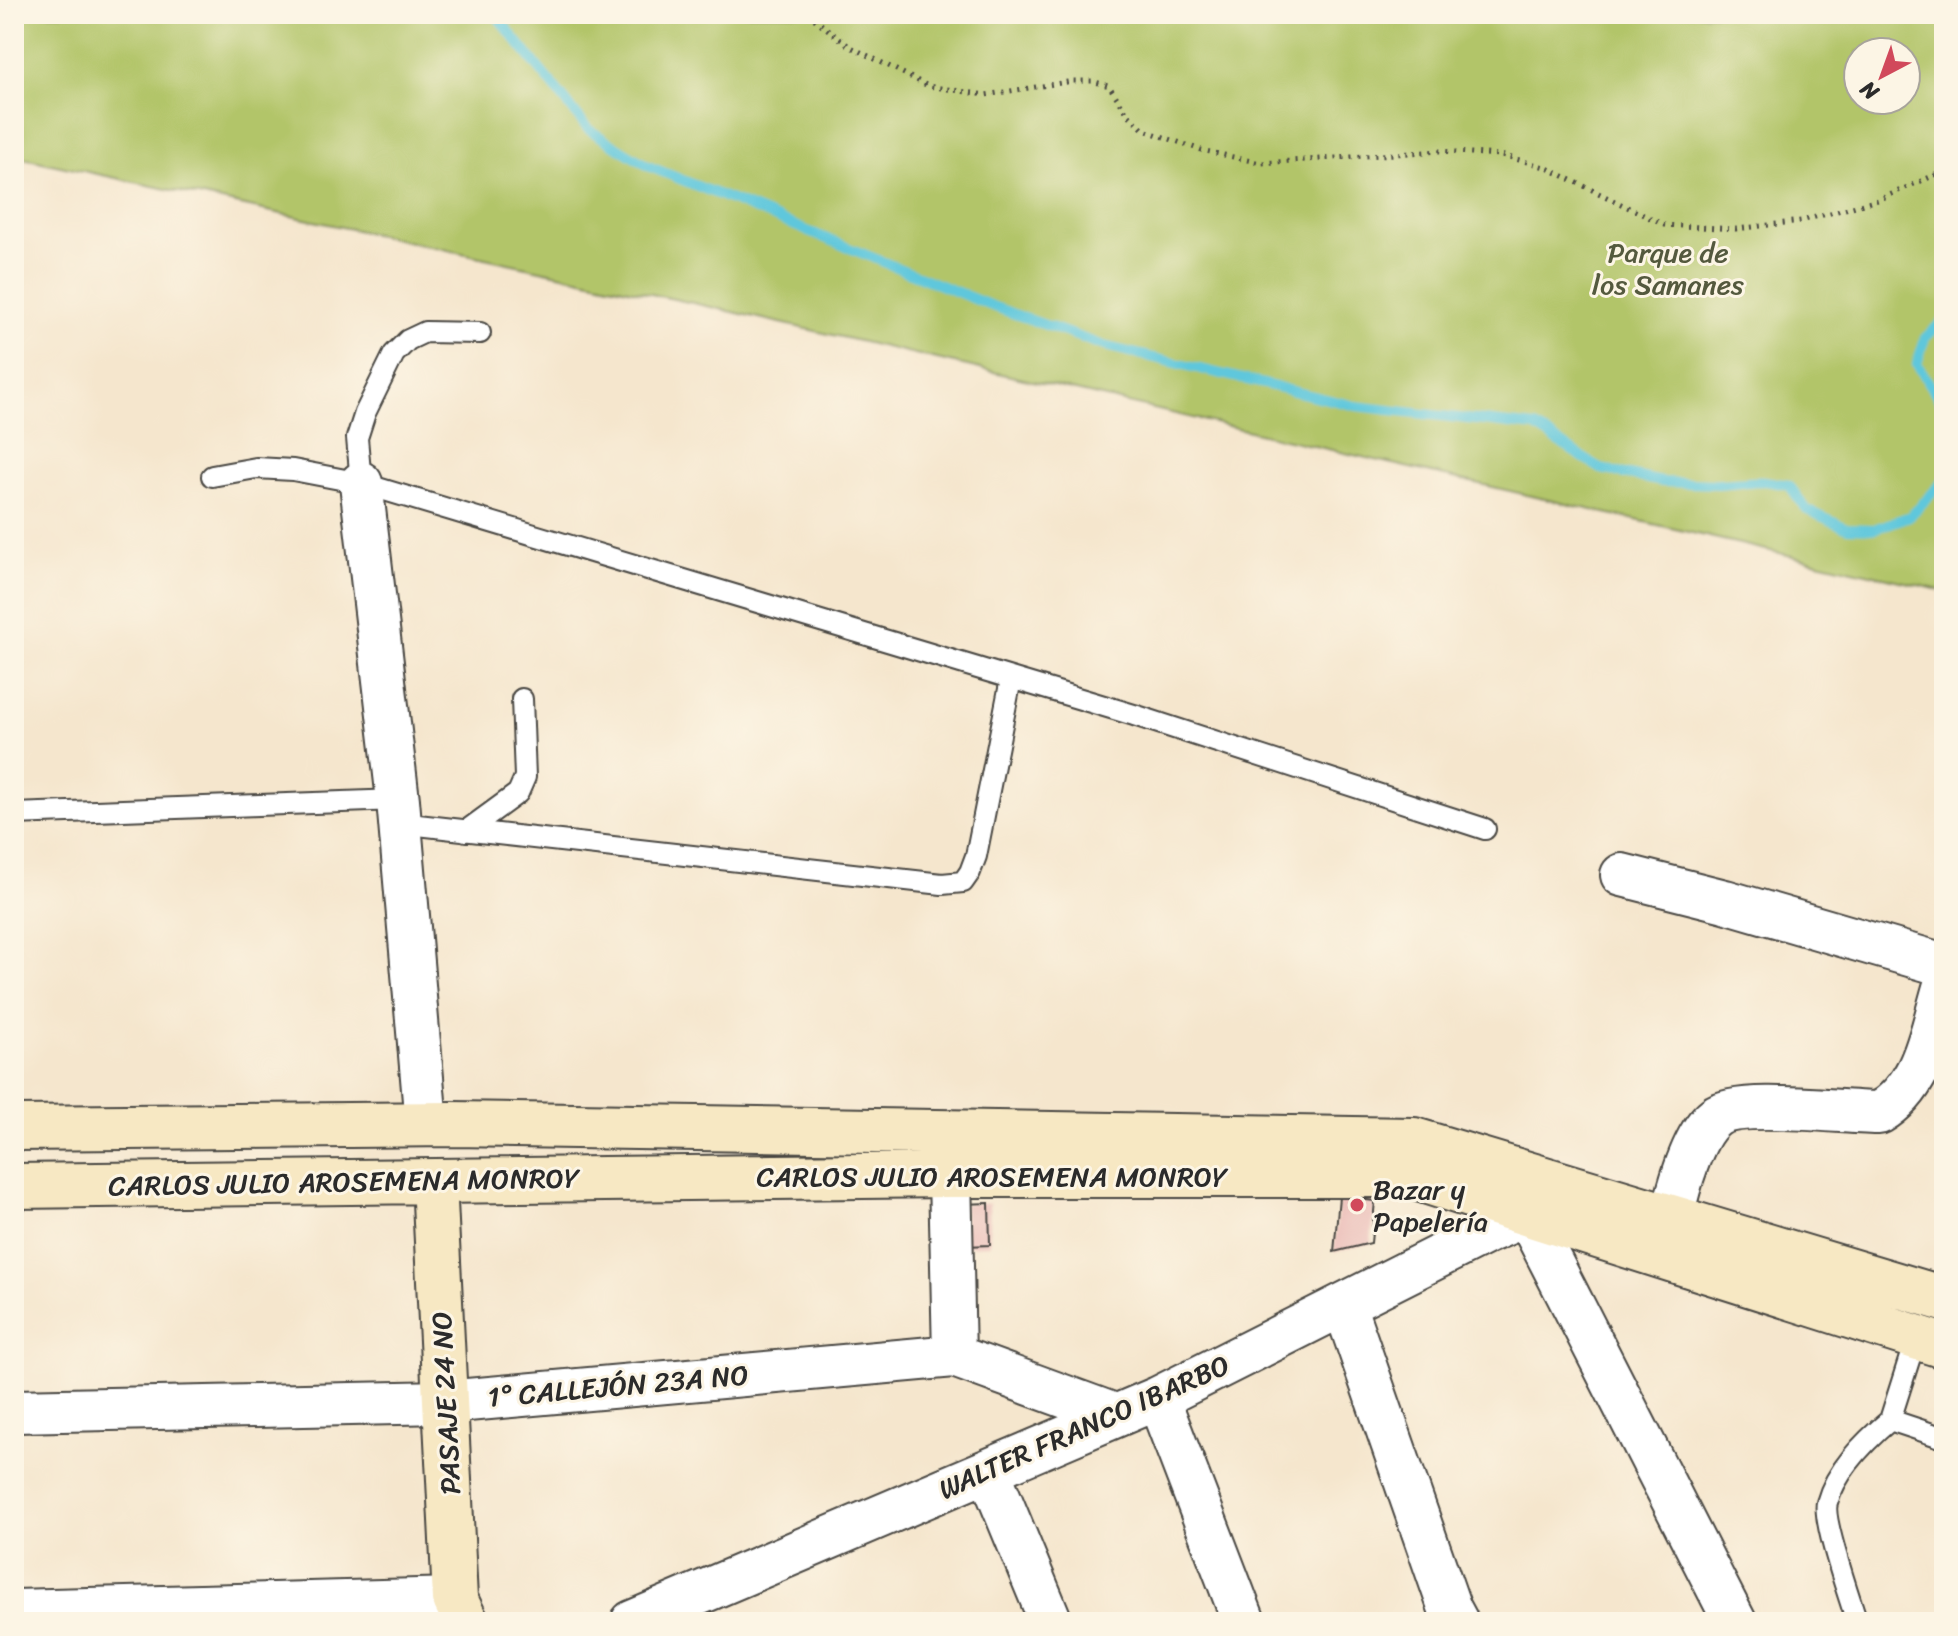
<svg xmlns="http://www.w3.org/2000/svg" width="1958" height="1636" viewBox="0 0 1958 1636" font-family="Sriracha,sans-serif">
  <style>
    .green { fill: #b2c569; stroke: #6e784a; stroke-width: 2; fill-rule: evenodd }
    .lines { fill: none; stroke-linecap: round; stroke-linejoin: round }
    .stream { stroke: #5fc7dc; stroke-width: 10 }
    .building { fill: #e8b4b1 }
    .lane-casing { stroke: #494743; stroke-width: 24 }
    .street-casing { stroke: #494743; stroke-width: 46 }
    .secondary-casing { stroke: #494743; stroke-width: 48 }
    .path { stroke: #494743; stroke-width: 5; stroke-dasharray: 2 6; stroke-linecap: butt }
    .lane { stroke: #fff; stroke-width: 20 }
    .street { stroke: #fff; stroke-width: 42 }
    .secondary { stroke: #f7e8c3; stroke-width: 44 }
    .poi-dot { fill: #d1495b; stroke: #fcf5e5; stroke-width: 3 }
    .labels { text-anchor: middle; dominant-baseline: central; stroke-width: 6; stroke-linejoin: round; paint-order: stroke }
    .park-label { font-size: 28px; fill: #54593e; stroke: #fcf5e5 }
    .street-label { font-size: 28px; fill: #2b2b2b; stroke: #fcf5e5 }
    .poi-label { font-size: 28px; fill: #2b2b2b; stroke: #fcf5e5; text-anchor: start }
  </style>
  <rect width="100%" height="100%" fill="#fcf5e5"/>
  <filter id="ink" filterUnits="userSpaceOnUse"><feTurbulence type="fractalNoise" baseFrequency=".0125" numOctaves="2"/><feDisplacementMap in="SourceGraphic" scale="16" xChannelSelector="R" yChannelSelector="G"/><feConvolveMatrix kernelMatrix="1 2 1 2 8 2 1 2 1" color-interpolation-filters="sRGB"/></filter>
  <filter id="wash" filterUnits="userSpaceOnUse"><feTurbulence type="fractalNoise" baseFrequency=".006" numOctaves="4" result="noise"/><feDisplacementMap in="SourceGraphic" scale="32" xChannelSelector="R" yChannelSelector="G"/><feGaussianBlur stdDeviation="1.8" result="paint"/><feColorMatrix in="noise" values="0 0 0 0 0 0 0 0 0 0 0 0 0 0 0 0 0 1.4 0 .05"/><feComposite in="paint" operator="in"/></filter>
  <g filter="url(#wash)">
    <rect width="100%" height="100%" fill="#f5e6cd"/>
    <path class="green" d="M14,14H1944V591L711,307L14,156ZM1858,52H1906V100H1858Z"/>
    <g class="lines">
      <path class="stream" d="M495,14L588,129L648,166L989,305L1104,346L1356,406L1535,427L1601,469L1662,482L1718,484L1765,481L1789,485L1807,510L1847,528L1874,529L1910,516L1944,481
        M1944,320L1925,338L1917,364L1944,407"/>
    </g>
    <g id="blocks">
      <path class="building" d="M1339,1197L1375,1201L1371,1243L1334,1252Z
        M989,1203L990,1245L966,1246L964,1204Z"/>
    </g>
  </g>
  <g filter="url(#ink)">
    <use href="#blocks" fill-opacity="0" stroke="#494743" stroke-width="2"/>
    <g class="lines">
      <g class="lane-casing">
        <path id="lane" d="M212,476L256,468L293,470L361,483L1134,715L1485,829
          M361,483L357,438L365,413L394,354L408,340L425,332L480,333
          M14,814L398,800
          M400,823L942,884L963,882L970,872L976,856L1011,679
          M466,831L518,793L525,777L522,699
          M1916,1338L1890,1420L1944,1438
          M1857,1622C1851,1602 1822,1520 1827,1503C1836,1470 1864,1442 1890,1420"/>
      </g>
      <g class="street-casing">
        <path id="street" d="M361,483L398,800L426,1124
          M1622,875L1725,901L1944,965
          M950,1175L954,1356
          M1527,1215L1735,1622
          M1672,1217C1678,1190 1692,1135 1715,1117C1738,1099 1845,1113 1879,1113C1924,1086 1930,1035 1944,988
          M1344,1305L1450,1609L1457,1622
          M1158,1398L1244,1622
          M14,1411L445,1402L954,1356L1115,1415
          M989,1472L1051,1622
          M14,1611L455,1599
          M632,1622L1158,1398L1487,1232L1527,1215"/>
      </g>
      <g class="secondary-casing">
        <path id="secondary" d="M14,1128L453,1124L1414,1140L1944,1299
          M434,1182L455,1599L466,1622
          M14,1186L950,1175H1406L1944,1346"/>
      </g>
      <path class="path" d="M808,14L849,46L928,86L985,95L1073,81H1092L1109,86L1128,114L1144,130L1201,150L1261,163L1440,151L1501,155L1545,167L1664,225L1736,229L1801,221L1878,200L1944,171"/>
      <use href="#lane" class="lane"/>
      <use href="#street" class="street"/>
      <use href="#secondary" class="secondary"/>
    </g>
  </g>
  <circle class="poi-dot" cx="1357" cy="1205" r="8"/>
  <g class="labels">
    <g class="park-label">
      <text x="1668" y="252">Parque de<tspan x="1668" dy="32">los Samanes</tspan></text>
    </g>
    <g class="street-label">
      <text x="992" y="1176">CARLOS JULIO AROSEMENA MONROY</text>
      <text transform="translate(344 1182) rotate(-1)">CARLOS JULIO AROSEMENA MONROY</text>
      <text transform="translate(618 1386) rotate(-5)">1° CALLEJÓN 23A NO</text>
      <text transform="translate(446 1403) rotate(-93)">PASAJE 24 NO</text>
      <text transform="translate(1084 1427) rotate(-24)">WALTER FRANCO IBARBO</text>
    </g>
    <g class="poi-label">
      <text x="1373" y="1189">Bazar y<tspan x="1373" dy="32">Papelería</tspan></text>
    </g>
  </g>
  <rect width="1958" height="1636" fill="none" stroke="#fcf5e5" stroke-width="48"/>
  <g transform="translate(1882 76) rotate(221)"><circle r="38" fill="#fcf5e5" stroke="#a8a49b" stroke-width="2"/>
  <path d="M0-6L14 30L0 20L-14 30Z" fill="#d1495b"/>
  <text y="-12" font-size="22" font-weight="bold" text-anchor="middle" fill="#2b2b2b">N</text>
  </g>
</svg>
